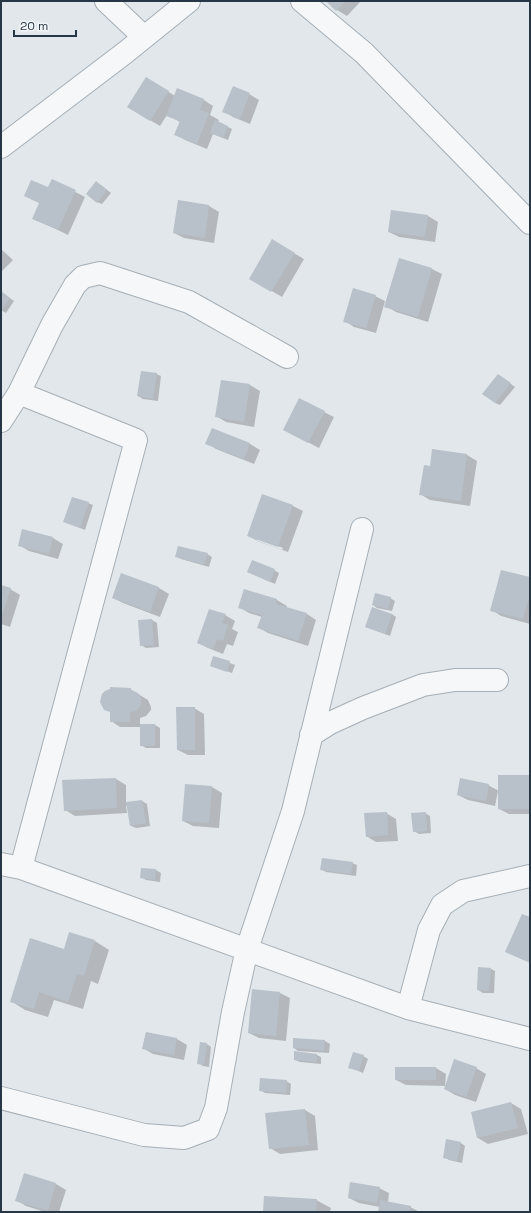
<svg xmlns="http://www.w3.org/2000/svg" width="531" height="1213" viewBox="0 0 531 1213" font-family="'Space Grotesk',sans-serif">
  <style>
    .shadow { fill: #0003; fill-rule: evenodd }
    .building { fill: #b8c1c9 }
    .lines { fill: none; stroke-linecap: round; stroke-linejoin: round }
    .street-casing { stroke: #a6afb6; stroke-width: 24 }
    .street { stroke: #f5f7f9; stroke-width: 22 }
  </style>
  <rect width="100%" height="100%" fill="#e1e7eb"/>
  <path class="shadow" d="M328,1H361L347,16L337,10Z
    M156,84L175,96L177,90L204,100L213,106L210,115L219,120L218,122L232,129L228,140L213,134L207,149L185,140L175,134L180,122L167,115L160,126L128,107Z
    M249,94L259,100L250,124L233,117L224,111Z
    M52,180L85,197L68,235L33,218Z
    M101,185L111,193L102,204L97,202Z
    M179,202L209,206L219,212L214,243L184,238L174,233Z
    M428,216L438,222L435,242L399,237L389,232Z
    M273,241L304,259L282,297L250,278Z
    M1,249L13,260L1,272Z
    M400,259L432,269L442,274L428,322L396,312L386,306Z
    M1,292L14,301L6,313L1,310Z
    M375,296L385,301L376,333L354,327L345,321Z
    M156,374L161,376L158,401L143,399L138,396Z
    M503,378L515,387L500,405L495,403Z
    M222,381L250,385L260,391L254,427L226,422L216,416Z
    M324,412L334,417L319,448L294,435Z
    M212,429L250,444L260,450L254,464L216,449L207,443Z
    M433,450L467,455L477,461L470,506L430,500L420,494L431,467Z
    M263,495L293,506L303,511L288,552L258,541L248,536ZM257,539L283,548L282,550L257,541Z
    M88,503L93,505L85,530L65,522Z
    M23,530L53,538L63,544L58,559L29,551L19,545Z
    M207,554L212,557L209,567L181,559L176,556Z
    M274,570L279,573L275,584L248,572Z
    M122,574L159,588L169,594L160,617L123,603L113,598Z
    M530,578V624L501,616L492,610Z
    M1,586L10,589L20,595L10,627L1,624Z
    M244,590L277,600L287,606L286,608L307,614L316,620L308,646L268,633L259,628L262,617L249,613L239,607Z
    M390,598L395,601L392,611L377,608L373,605Z
    M392,614L396,617L390,636L366,627Z
    M225,615L235,621L232,629L238,632L233,646L227,644L223,654L208,648L198,643Z
    M152,620L157,623L159,647L146,648L141,645Z
    M214,657L235,665L232,673L211,666Z
    M130,689L148,700L151,707V710L146,716L140,718V725H155L160,728V748H146L141,745V727H120L111,721Z
    M194,708L204,714L205,755H188L178,750Z
    M530,776V814H509L499,809L498,791L495,806L468,800L458,795L488,785L499,791Z
    M116,779L126,785V803L142,801L147,804L150,826L136,828L131,826L128,805L126,806L127,813L75,816L65,810Z
    M186,785L212,787L222,793L219,828L193,826L183,821Z
    M386,813L396,819L398,841L376,842L366,836Z
    M425,813L430,816L431,833L419,834L414,831Z
    M352,863L357,865L356,876L326,872L321,869Z
    M142,869L156,870L161,873L160,882L146,880L141,877Z
    M95,941L109,950L98,984L91,981L83,1009L54,1000L48,1017L25,1010L11,1001Z
    M491,969L495,971L494,993H483L478,990Z
    M280,993L290,998L286,1041L259,1038L249,1033Z
    M146,1033L177,1039L187,1045L184,1060L153,1054L143,1048Z
    M294,1039L325,1041L330,1044L329,1053L298,1051L294,1048Z
    M207,1044L211,1047L209,1067L203,1066L198,1063Z
    M317,1055L321,1057V1064L300,1062L295,1060Z
    M363,1056L368,1059L363,1073L349,1067Z
    M436,1068L446,1074L445,1086L406,1085L396,1080Z
    M476,1068L486,1074L476,1102L455,1095L445,1089Z
    M286,1081L291,1084L290,1095L265,1093L260,1090Z
    M511,1103L521,1109L528,1134L488,1144L478,1138L472,1113Z
    M305,1110L315,1116L318,1150L280,1154L270,1148Z
    M461,1143L465,1146L462,1163L449,1160L444,1157Z
    M25,1174L56,1184L66,1190L59,1212H45L26,1206L16,1200Z
    M379,1188L389,1193L388,1203L410,1207L420,1212H379L380,1207L359,1203L349,1198Z
    M316,1200L331,1208L330,1212H264Z"/>
  <path class="building" d="M326,1H346L336,11Z
    M146,77L169,91L150,121L127,107Z
    M233,86L250,93L240,119L222,112Z
    M177,88L204,99L200,110L209,113L197,144L174,135L180,121L166,116Z
    M215,120L228,126L223,138L210,133Z
    M52,179L76,190L58,230L32,219L39,203L24,196L31,180L48,187Z
    M96,181L107,190L97,203L86,194Z
    M178,200L209,205L205,238L173,233Z
    M391,210L428,215L425,237L388,232Z
    M272,239L295,253L271,292L249,279Z
    M399,258L432,268L418,317L384,307Z
    M353,288L376,295L366,328L343,322Z
    M1,291L10,298L1,311Z
    M141,371L157,373L153,399L137,396Z
    M498,374L511,383L495,403L482,394Z
    M221,380L250,384L244,422L215,417Z
    M299,398L325,411L308,443L283,430Z
    M212,428L250,443L244,459L205,444Z
    M432,449L467,454L461,501L419,495L424,465L430,466Z
    M262,494L293,505L278,547L247,536Z
    M72,497L89,502L80,528L63,522Z
    M22,529L53,537L49,554L18,546Z
    M178,546L208,553L204,565L175,557Z
    M252,560L275,569L270,582L247,572Z
    M501,570L530,577V594L523,619L490,611Z
    M121,573L159,587L150,612L112,598Z
    M1,585L11,588L1,618Z
    M244,589L277,599L276,604L307,613L298,641L257,628L262,615L238,608Z
    M375,593L391,597L388,609L372,605Z
    M372,607L392,614L385,634L365,627Z
    M209,609L226,614L222,623L228,625L223,641L217,639L213,649L197,643Z
    M152,619L154,645L140,646L138,620Z
    M213,656L230,661L227,672L210,666Z
    M110,687L131,688V690L138,693L141,697V705L139,708L135,711L130,712V722H110V712L104,710L100,702L102,694L105,691L110,689Z
    M176,707H195V750H177Z
    M140,724H155V746H140Z
    M498,775H530V809H498Z
    M116,778L117,808L64,811L62,780Z
    M460,778L489,784L486,801L457,795Z
    M185,784L212,786L209,823L182,821Z
    M142,800L146,823L130,826L126,802Z
    M387,812L388,835L366,837L364,813Z
    M426,812L427,831L413,832L411,813Z
    M322,858L353,862L351,874L320,870Z
    M141,868L156,869L155,880L140,878Z
    M522,914L530,917V963L505,952Z
    M69,932L95,940L84,976L77,974L68,1002L39,992L34,1009L10,1002L30,938L64,949Z
    M478,967L491,968L489,991L477,990Z
    M252,989L280,992L276,1036L248,1033Z
    M146,1032L177,1038L174,1055L142,1049Z
    M293,1038L325,1040L324,1051L293,1048Z
    M200,1042L207,1043L204,1065L197,1064Z
    M294,1051L317,1054L316,1062L294,1060Z
    M353,1052L364,1055L359,1071L348,1068Z
    M454,1059L477,1067L466,1097L444,1089Z
    M395,1067H436V1080H395Z
    M260,1078L287,1080L286,1093L259,1091Z
    M511,1102L518,1128L477,1138L471,1112Z
    M305,1109L309,1145L269,1149L265,1113Z
    M446,1139L461,1142L457,1161L443,1158Z
    M24,1173L56,1183L48,1211L15,1201Z
    M350,1182L380,1187L377,1203L348,1198Z
    M264,1196L317,1199L316,1212H263Z
    M380,1200L411,1206L410,1212H378Z"/>
  <g class="lines">
    <g class="street-casing">
      <path id="street" d="M106,1L144,37
        M302,1L364,53L530,223
        M1,147L126,52L189,1
        M19,393L136,440L21,868
        M1,421L19,393L52,325L75,285L83,277L100,273L189,302L287,357
        M311,735L330,723L363,708L423,685L455,680H497
        M1,864L21,868L408,1008L530,1039
        M408,1008L429,930L442,905L463,891L530,876
        M1,1098L144,1135L184,1138L208,1129L216,1108L233,1012L247,949L293,811L362,529"/>
    </g>
    <use href="#street" class="street"/>
  </g>
  <rect width="531" height="1213" fill="none" stroke="#283745" stroke-width="4"/>
  <path d="M14 30v6h62v-6" fill="none" stroke="#283745" stroke-width="2"/>
  <text x="20" y="30" font-size="12" fill="#283745" stroke="#f1f5f8" stroke-width="3" paint-order="stroke">20 m</text>
</svg>
